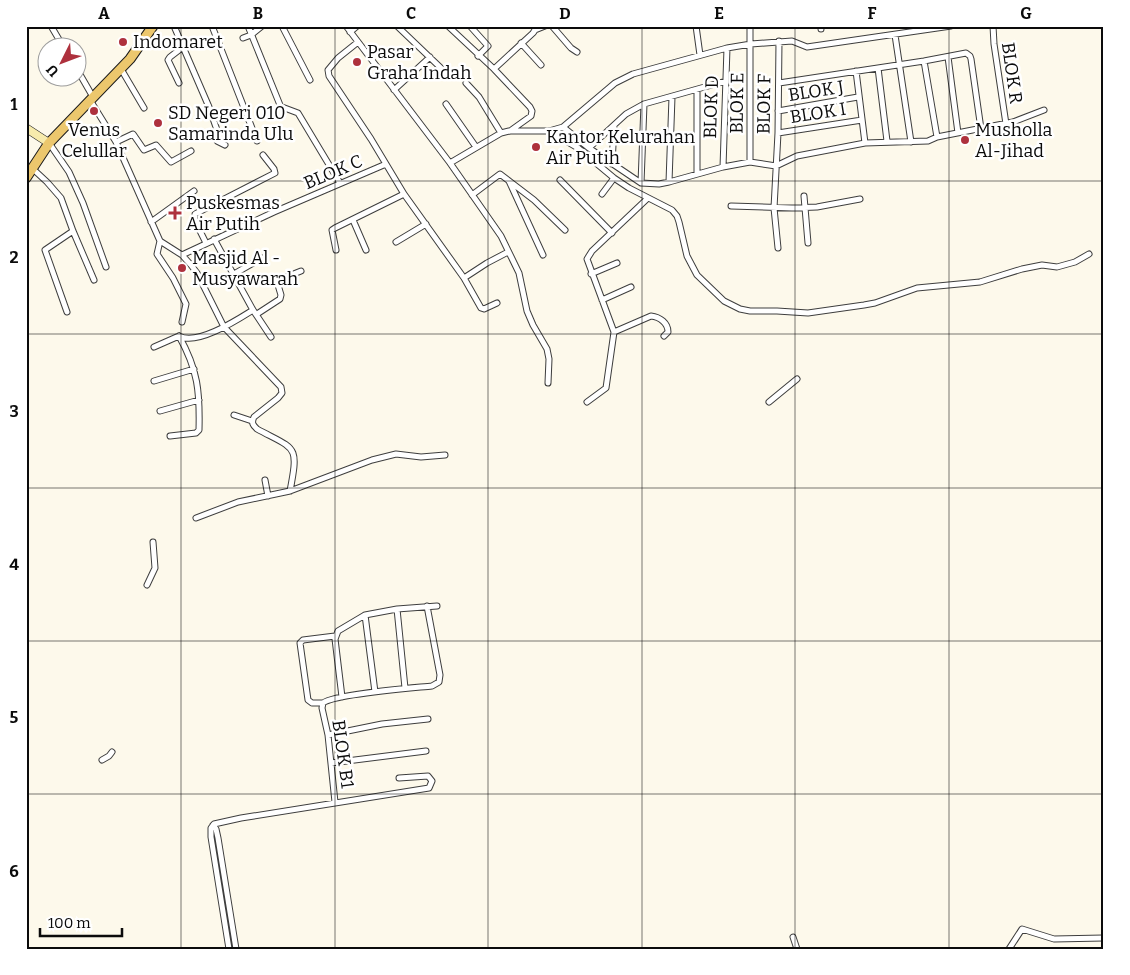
<svg xmlns="http://www.w3.org/2000/svg" width="1130" height="975" viewBox="0 0 1130 975" font-family="Bitter,serif">
  <style>
    .lines { fill: none; stroke-linecap: round; stroke-linejoin: round }
    .minor-casing { stroke: #3e3e3e; stroke-width: 7 }
    .secondary-casing { stroke: #2d2d2d; stroke-width: 9 }
    .primary-casing { stroke: #1c1c1c; stroke-width: 11 }
    .minor { stroke: #fff; stroke-width: 5 }
    .secondary { stroke: #f7ebac; stroke-width: 8 }
    .primary { stroke: #ecc76d; stroke-width: 9 }
    .grid { fill: none; stroke: #0b0b0b; stroke-width: 1; stroke-opacity: 0.55 }
    .poi-dot { fill: #ae313d; stroke: #fff; stroke-width: 2 }
    .labels { text-anchor: middle; dominant-baseline: central; stroke-width: 5; stroke-linejoin: round; paint-order: stroke }
    .poi-label { font-size: 18px; fill: #0b0b0b; stroke: #fff; text-anchor: start }
    .street-label { font-size: 18px; fill: #0b0b0b; stroke: #fff }
    .neatline { fill: none; stroke: #0b0b0b; stroke-width: 2 }
    .grid-label { font-size: 16px; text-anchor: middle; font-weight: bold; fill: #0b0b0b }
  </style>
  <rect width="100%" height="100%" fill="#fdf9eb"/>
  <g class="lines">
    <g class="minor-casing">
      <path id="minor" d="M51,26L64,48
        M174,26L209,107L217,130V141L225,145
        M212,26L257,141
        M248,26L280,105
        M282,26L310,80
        M346,26L450,163L501,133L509,131H549L563,127L589,148L641,183L659,184L669,182L723,167L750,162L776,166
        M397,26L443,70
        M448,26L494,69L530,107L532,111L531,116L510,131
        M470,26L488,46L478,56
        M552,26L571,48L577,52
        M696,26L700,55
        M821,26V29
        M993,26L994,44L1006,124
        M535,30L545,26
        M350,32L357,26
        M895,35L911,142
        M243,38L251,35L262,26
        M358,42L338,58L328,70L329,76L371,139L404,194L464,278L481,308L484,309L497,303
        M521,43L541,65
        M948,57L958,133
        M924,61L937,137
        M878,68L887,141
        M121,69L144,108
        M494,69L533,33L535,30L534,26
        M78,71L93,97
        M856,71L865,143
        M179,83L168,60L170,57L183,47
        M466,83L479,97L501,133
        M779,83L924,61L966,53L970,56L971,59L981,129
        M394,90L430,57
        M697,90V174
        M90,100L116,142L160,241L182,255L191,265L197,273L224,327L281,387L282,393L278,398L254,417C251,423 253,425 257,429C296,450 299,444 290,491
        M446,104L476,147
        M282,107L298,113L340,183
        M778,111L858,97
        M563,127L615,83L633,74L727,48L751,44L792,41L807,47L951,26
        M549,131L578,148L614,178L629,188L672,210L677,216L679,222L687,256L697,275L724,301L740,309L750,311H777L808,313L864,305L875,303L917,288L980,282L1022,269L1042,265L1057,267L1075,262L1089,254
        M778,133L862,120
        M116,142L133,134L144,150L156,145L171,162L191,151
        M49,143L69,172L83,203L106,267
        M589,148L626,114L644,104L726,81
        M750,162V26
        M450,163L501,236L519,273L527,311L533,325L547,349L549,359L548,383
        M612,164L614,126
        M776,166L797,156L865,143L928,141L937,137L1013,122L1044,110
        M723,167L727,48
        M33,169L47,182L61,198L73,231L94,280
        M560,180L612,233
        M509,181L543,255
        M669,182L672,97
        M641,183L644,104
        M602,194L614,178
        M472,195L500,174L534,200L565,230
        M804,196L808,243
        M648,198L592,251L587,259L614,332L651,316C660,317 668,323 668,332L664,336
        M731,206L792,208L817,207L860,199
        M353,220L366,250
        M151,222L194,191
        M214,239L253,310L271,337
        M160,241L157,254L173,278L186,304L182,322
        M396,242L426,224
        M206,243L195,221V214L275,173L274,169L263,155
        M778,248L774,208L778,133L779,41
        M336,250L332,230L335,228L404,194
        M182,255L274,212L386,164
        M234,274L262,258
        M591,274L617,263
        M464,278L487,263L508,252
        M602,300L631,287
        M67,312L45,250L73,231
        M257,314L280,299L281,295L278,285L286,277L301,271
        M179,336C197,346 237,320 253,310
        M154,347L179,336
        M154,381L194,369
        M587,402L606,388L614,332
        M769,402L797,379
        M160,411L199,400
        M234,415L252,421
        M170,436L196,433L199,430C200,392 198,370 179,336
        M265,480L268,496
        M196,518L238,502L290,491L372,460L396,454L421,457L445,455
        M147,585L155,568L153,542
        M397,609L405,688
        M365,615L375,692
        M342,697L335,639L338,631L365,615L397,609L437,606
        M323,703H312L308,700L300,643L303,640L335,636
        M328,735L382,724L428,719
        M102,760L109,756L112,752
        M331,763L426,751
        M335,802L328,735L322,708L323,703C335,694 413,688 432,686L439,682L440,675L427,606
        M213,825L216,829L218,838L236,949
        M793,937L797,949
        M229,949L211,837V828L214,824L241,818L429,788L432,781L428,776L399,778
        M1009,949L1022,929L1054,939L1103,938"/>
    </g>
    <g class="secondary-casing">
      <path id="secondary" d="M26,128L49,143"/>
    </g>
    <g class="primary-casing">
      <path id="primary" d="M26,178L49,143L130,59L153,26"/>
    </g>
    <use href="#minor" class="minor"/>
    <use href="#secondary" class="secondary"/>
    <use href="#primary" class="primary"/>
  </g>
  <path class="grid" d="M181,26V949M335,26V949M488,26V949M642,26V949M795,26V949M949,26V949M26,181H1104M26,334H1104M26,488H1104M26,641H1104M26,794H1104"/>
  <g class="poi-dot">
    <circle cx="123" cy="42" r="5"/>
    <circle cx="357" cy="62" r="5"/>
    <circle cx="94" cy="111" r="5"/>
    <circle cx="158" cy="123" r="5"/>
    <circle cx="965" cy="140" r="5"/>
    <circle cx="536" cy="147" r="5"/>
    <path d="M172.5 205.5h5v5h5v5h-5v5h-5v-5h-5v-5h5z"/>
    <circle cx="182" cy="268" r="5"/>
  </g>
  <g class="labels">
    <g class="poi-label">
      <text x="133" y="42">Indomaret</text>
      <text x="367" y="52">Pasar<tspan x="367" dy="21">Graha Indah</tspan></text>
      <text x="168" y="113">SD Negeri 010<tspan x="168" dy="21">Samarinda Ulu</tspan></text>
      <text x="94" y="130" text-anchor="middle">Venus<tspan x="94" dy="21">Celullar</tspan></text>
      <text x="975" y="130">Musholla<tspan x="975" dy="21">Al-Jihad</tspan></text>
      <text x="546" y="137">Kantor Kelurahan<tspan x="546" dy="21">Air Putih</tspan></text>
      <text x="186" y="203">Puskesmas<tspan x="186" dy="21">Air Putih</tspan></text>
      <text x="192" y="258">Masjid Al -<tspan x="192" dy="21">Musyawarah</tspan></text>
    </g>
    <g class="street-label">
      <text transform="translate(1012 73) rotate(82)">BLOK R</text>
      <text transform="translate(816 91) rotate(-9)">BLOK J</text>
      <text transform="translate(737 103) rotate(-89)">BLOK E</text>
      <text transform="translate(764 104) rotate(-89)">BLOK F</text>
      <text transform="translate(711 107) rotate(-88)">BLOK D</text>
      <text transform="translate(818 113) rotate(-9)">BLOK I</text>
      <text transform="translate(333 172) rotate(-23)">BLOK C</text>
      <text transform="translate(343 754) rotate(82)">BLOK B1</text>
    </g>
  </g>
  <rect width="1130" height="975" fill="none" stroke="#ffffff" stroke-width="55"/>
  <g transform="translate(62 62) rotate(228)"><circle r="24" fill="#ffffff" stroke="#9d9d9d"/>
  <path d="M0-4L9 19L0 12L-9 19Z" fill="#ae313d"/>
  <text y="-8" font-size="14" font-weight="bold" text-anchor="middle" fill="#0b0b0b">U</text>
  </g>
  <path d="M40 928v8h82v-8" fill="none" stroke="#0b0b0b" stroke-width="2.5"/>
  <text x="48" y="928" font-size="15" fill="#0b0b0b" stroke="#ffffff" stroke-width="4" paint-order="stroke">100 m</text>
  <rect x="28" y="28" width="1074" height="920" class="neatline"/>
  <g class="grid-label">
    <text x="104" y="19">A</text>
    <text x="258" y="19">B</text>
    <text x="411" y="19">C</text>
    <text x="565" y="19">D</text>
    <text x="719" y="19">E</text>
    <text x="872" y="19">F</text>
    <text x="1026" y="19">G</text>
    <text x="14" y="110">1</text>
    <text x="14" y="263">2</text>
    <text x="14" y="417">3</text>
    <text x="14" y="570">4</text>
    <text x="14" y="723">5</text>
    <text x="14" y="877">6</text>
  </g>
</svg>
